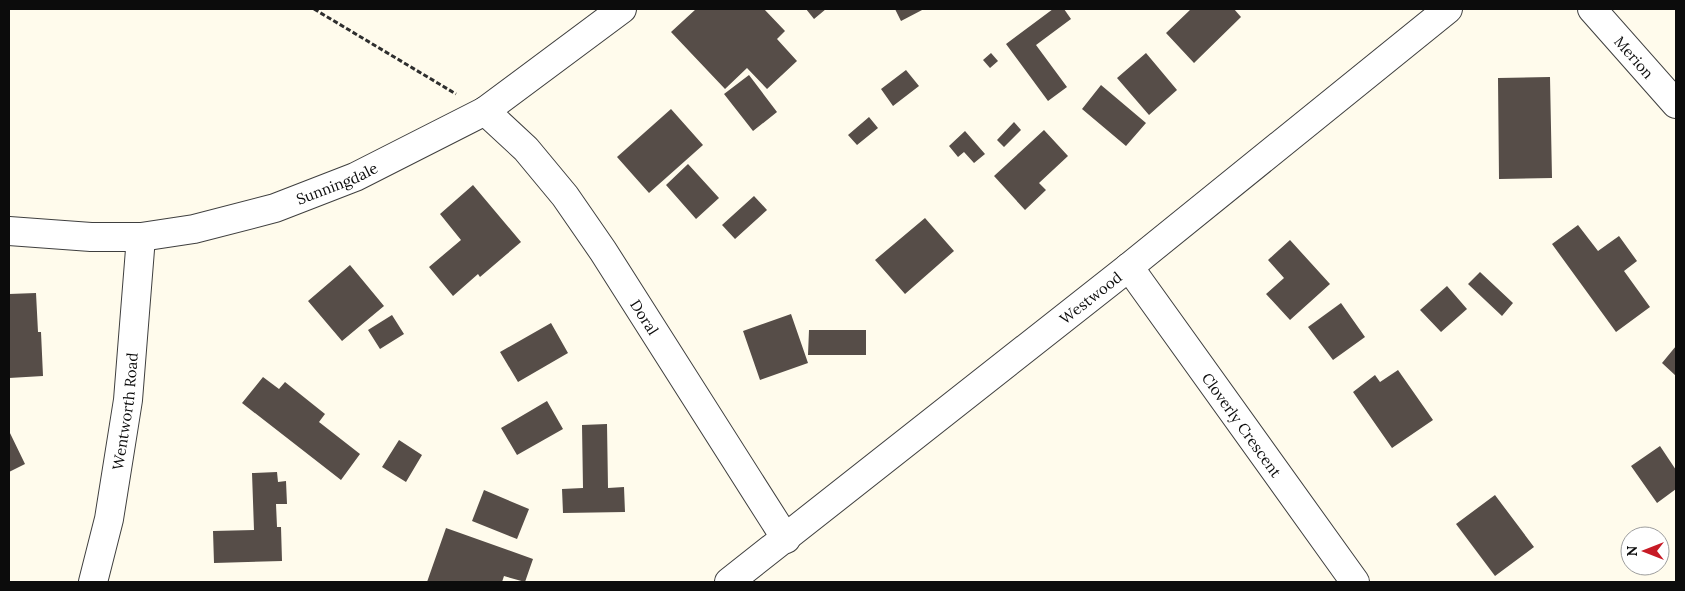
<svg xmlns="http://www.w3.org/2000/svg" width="1685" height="591" viewBox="0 0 1685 591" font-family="Lora,serif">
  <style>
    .building { fill: #564d48 }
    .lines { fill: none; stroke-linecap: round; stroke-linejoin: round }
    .minor-casing { stroke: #3f3f3f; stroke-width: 30 }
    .path { stroke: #2e2e2e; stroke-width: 3; stroke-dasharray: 5 2.5; stroke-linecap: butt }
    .minor { stroke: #fff; stroke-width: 28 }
    .labels { text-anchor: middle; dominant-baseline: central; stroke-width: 5; stroke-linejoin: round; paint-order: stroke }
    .street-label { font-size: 15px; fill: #0c0c0c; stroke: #fff }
  </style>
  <rect width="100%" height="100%" fill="#fffbec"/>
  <path class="building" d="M696,9H764L785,31L777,39L797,61L767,89L747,68L725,89L671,32Z
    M806,9H826L814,19Z
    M895,9H924L901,21Z
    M1053,9H1064L1071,19L1036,45L1067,87L1048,101L1006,44Z
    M1191,9H1234L1241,17L1194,63L1166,33Z
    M991,53L998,61L990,68L983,60Z
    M1146,53L1177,90L1149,115L1117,78Z
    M906,70L919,86L893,106L881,89Z
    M749,75L777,112L753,131L724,94Z
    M1550,77L1552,178L1499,179L1498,78Z
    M1101,85L1146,123L1126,146L1082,109Z
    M671,109L703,145L649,193L617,157Z
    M869,117L878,128L857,145L848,135Z
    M1014,122L1021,130L1004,147L997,140Z
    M1044,130L1068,156L1039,183L1046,190L1025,210L994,176Z
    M965,131L985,154L974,163L964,152L958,157L949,146Z
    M688,164L719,198L696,219L666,185Z
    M473,185L521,242L480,277L478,274L453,296L429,267L461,240L440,214Z
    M754,196L767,210L735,239L722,225Z
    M925,218L954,251L905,294L875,260Z
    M1578,225L1598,251L1619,236L1637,261L1624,271L1650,307L1616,332L1552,244Z
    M1290,240L1330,284L1290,320L1266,294L1284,278L1268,260Z
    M350,265L384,306L342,341L308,301Z
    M1480,272L1513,303L1502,316L1468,284Z
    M1447,286L1467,309L1441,332L1420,310Z
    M36,293L38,332H41L43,376L9,378V294Z
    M1341,303L1365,337L1333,360L1308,327Z
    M791,314L808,363L760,380L743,331Z
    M392,315L404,334L380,349L368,330Z
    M551,323L568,353L518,382L500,352Z
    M809,330H866V355H808Z
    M1676,346V376L1662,363Z
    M1398,370L1433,420L1392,448L1353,392L1375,375L1380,382Z
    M263,377L279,389L285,382L325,414L319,422L360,454L341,480L242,403Z
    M547,401L563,429L517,455L501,428Z
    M607,424L608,488L624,487L625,512L563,513L562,489L583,488L582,425Z
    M9,431L25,464L9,472Z
    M399,440L422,455L406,482L382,467Z
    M1660,446L1676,470V489L1657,503L1631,466Z
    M277,472L278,482L286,481L287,504H276L277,527H281L282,561L214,563L213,531L254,530L252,473Z
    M484,490L529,509L517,539L472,521Z
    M1495,495L1534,547L1495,576L1456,524Z
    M446,528L533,559L525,582L504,576L502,582H427Z"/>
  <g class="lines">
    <g class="minor-casing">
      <g id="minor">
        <path id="s1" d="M1592,9L1676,104"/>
        <path id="s2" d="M485,111L526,149L565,196L603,251L786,539"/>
        <path id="s3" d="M9,231L91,237H141L194,229L275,208L355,177L485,111L622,9"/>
        <path id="s4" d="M1129,267L1355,582"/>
        <path id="s5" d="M93,582L109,519L128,400L141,237"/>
        <path id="s6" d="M729,582L1129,267L1448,9"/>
      </g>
    </g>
    <path class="path" d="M314,9L456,94"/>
    <use href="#minor" class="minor"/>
  </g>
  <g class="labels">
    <g class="street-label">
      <text stroke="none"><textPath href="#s1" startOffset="64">Merion</textPath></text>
      <text stroke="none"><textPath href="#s3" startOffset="336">Sunningdale</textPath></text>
      <text stroke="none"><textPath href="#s6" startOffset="460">Westwood</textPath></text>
      <text stroke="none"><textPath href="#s2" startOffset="262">Doral</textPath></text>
      <text stroke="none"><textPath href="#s5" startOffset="174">Wentworth Road</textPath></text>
      <text stroke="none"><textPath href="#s4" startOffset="194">Cloverly Crescent</textPath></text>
    </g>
  </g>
  <rect width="1685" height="591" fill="none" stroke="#0c0c0c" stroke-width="20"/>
  <g transform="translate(1645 551) rotate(270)"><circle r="24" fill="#ffffff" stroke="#9e9e9e"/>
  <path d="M0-4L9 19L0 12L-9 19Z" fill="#c71a25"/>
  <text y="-8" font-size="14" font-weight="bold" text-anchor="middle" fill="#0c0c0c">N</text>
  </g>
</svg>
